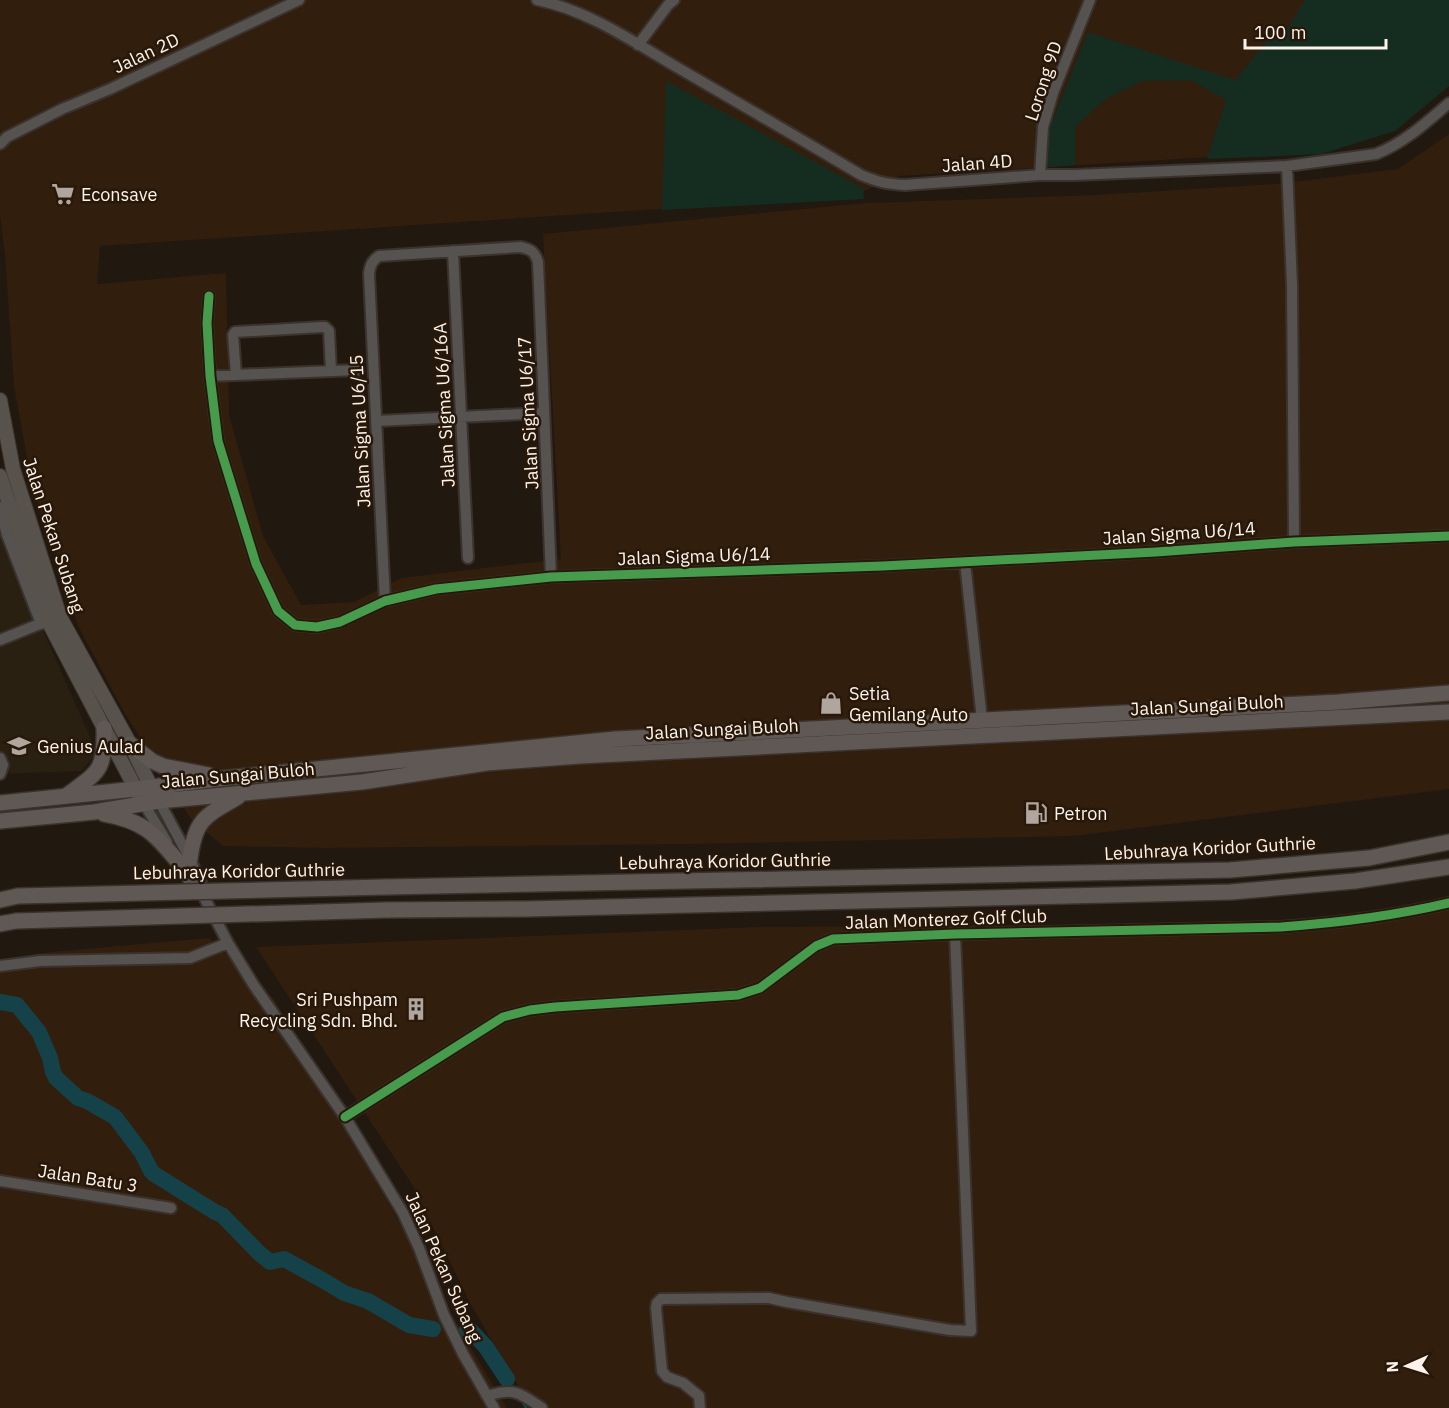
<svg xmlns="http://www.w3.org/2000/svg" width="1449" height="1408" viewBox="0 0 1449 1408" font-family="'IBM Plex Sans',sans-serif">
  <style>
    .commercial { fill: #2a2012 }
    .built { fill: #311e0d }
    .green { fill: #152d20 }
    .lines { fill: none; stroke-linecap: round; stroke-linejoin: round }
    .stream { stroke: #154248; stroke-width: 3 }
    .river { stroke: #154248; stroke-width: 16 }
    .minor-casing { stroke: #3a322c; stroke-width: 14 }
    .major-casing { stroke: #3a322c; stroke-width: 16 }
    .highway-casing { stroke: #3a322c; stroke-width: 18 }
    .minor { stroke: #565250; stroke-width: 10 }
    .major { stroke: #58524d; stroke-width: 14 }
    .highway { stroke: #5f5854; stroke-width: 15 }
    .highway-bridge-casing { stroke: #3a322c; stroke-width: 18; stroke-linecap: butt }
    .highway-bridge { stroke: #5f5854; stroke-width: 15 }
    .cycleway-casing { stroke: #27180a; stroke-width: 13 }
    .cycleway { stroke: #469c4c; stroke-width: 9 }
    .labels { text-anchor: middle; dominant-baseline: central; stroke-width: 5; stroke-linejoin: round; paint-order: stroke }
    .street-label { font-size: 18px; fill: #fef3ea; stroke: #27180a }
    .poi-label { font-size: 18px; fill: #fef3ea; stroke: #27180a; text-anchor: start }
  </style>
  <rect width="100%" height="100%" fill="#211810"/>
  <path class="commercial" d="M0,533L97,753L81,771L0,774Z"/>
  <path class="built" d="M0,0H1449L1310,151L899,176L853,196L100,246L97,284L226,273L229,415L263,536L301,605L354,602L401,578L561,559L543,234L866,203L1094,195L1277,184L1398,169L1449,134V789L1074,836L688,844L324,848L223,846L190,818L123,710L78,626L33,490L14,386L5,254L0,216Z
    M1449,904V1408H531L470,1303L413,1186L256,947L758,927L1305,923Z
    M209,938L274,999L447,1308L507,1408H0V959L51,952Z"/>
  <path class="green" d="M1305,0H1449V86L1395,131L1321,154L1207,159L1226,100L1191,80L1142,81L1105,99L1075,127V165L1048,167L1049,130L1088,32L1235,80L1269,39L1283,35Z
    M666,81L863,188L864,199L662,210Z"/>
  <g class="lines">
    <path class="stream" d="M524,1404L526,1408"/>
    <path class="river" d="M0,1002L17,1005L39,1032L50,1058L53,1072L56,1078L78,1098L87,1101L115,1117L142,1153L151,1171L154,1174L215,1212L222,1215L259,1253L270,1262L284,1259L326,1282L344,1293L368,1301L409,1325L433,1329
      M467,1330L471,1331L486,1347L507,1379"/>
    <g class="minor-casing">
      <path id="minor" d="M537,0C588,10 635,43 680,69C740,104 801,139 861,175C878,182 886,184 905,185L1040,175H1075L1287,166L1376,154C1404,143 1427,122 1449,103
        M638,45L668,5L674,0
        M0,144L7,137L62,109L110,89L299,0
        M1287,166L1292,285L1294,542
        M1040,175L1043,127L1053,93L1090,0
        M453,251L468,558
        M209,296L207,323L210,376L218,441L256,564L278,611L295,625L317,627L340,622L385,601L436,589L551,577L883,566L1156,552L1294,542L1449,536
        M236,375L233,335L235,332L322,327H325L329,331L331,371
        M210,376L357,370
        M376,421L544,413
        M0,507L7,535L41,624
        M965,562L982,720
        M385,601L369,274C370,265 372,261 379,256L520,247C531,249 535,252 538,262L551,577
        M0,640L47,621
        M0,758L3,765L0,774
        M159,801L190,859L201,883L205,899L228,943L253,984L345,1117L403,1213L419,1248L444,1315L463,1354L494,1408
        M144,804L167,842
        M177,858L192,887L198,893
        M0,966L40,961L190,958L228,943
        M345,1117L503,1017L530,1010L555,1007L738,995L760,988L816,946L833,939L955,934L1281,927C1338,923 1394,916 1449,903
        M0,1181L171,1208
        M487,1396C514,1387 520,1393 542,1408
        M700,1408L699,1396L683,1383L667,1377L662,1371L656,1308L657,1303L661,1299L769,1298L787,1302L950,1330L971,1331L955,934"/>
    </g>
    <g class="major-casing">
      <path id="major" d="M0,400L13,469L60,617L130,744L155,795
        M0,476L48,621L140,797"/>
    </g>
    <g class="highway-casing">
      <path id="highway" d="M130,744L152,761L163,766L209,775
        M66,796C99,771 105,772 104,728
        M0,803L136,789L217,779L615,739L1338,702L1449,693
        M104,814C144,821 154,833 179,863
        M0,821L94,812L159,801L362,782L487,763L580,756L1449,712
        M190,859C195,819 205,816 238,797
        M385,887L1230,870L1369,858L1449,842
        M0,900L18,896
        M386,910L525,909L1231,892L1355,881L1449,867
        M0,924L16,921"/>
    </g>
    <use href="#minor" class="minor"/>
    <use href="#major" class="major"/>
    <use href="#highway" class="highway"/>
    <g class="highway-bridge-casing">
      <path id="highway-bridge" d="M18,896L385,887
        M16,921L386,910"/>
    </g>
    <use href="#highway-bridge" class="highway-bridge"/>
    <g class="cycleway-casing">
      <path id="cycleway" d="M209,296L207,323L210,376L218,441L256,564L278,611L295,625L317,627L340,622L385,601L436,589L551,577L883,566L1156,552L1294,542L1449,536
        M345,1117L503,1017L530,1010L555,1007L738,995L760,988L816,946L833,939L955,934L1281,927C1338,923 1394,916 1449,903"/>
    </g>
    <use href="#cycleway" class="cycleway"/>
  </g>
  <defs>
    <g id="supermarket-bare" transform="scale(1.8)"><path d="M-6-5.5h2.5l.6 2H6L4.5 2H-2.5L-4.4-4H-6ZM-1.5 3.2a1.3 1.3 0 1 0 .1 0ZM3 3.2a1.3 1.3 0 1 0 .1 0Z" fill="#b1a69e" stroke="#27180a" stroke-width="2.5" paint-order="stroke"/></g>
    <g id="shop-bare" transform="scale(1.8)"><path d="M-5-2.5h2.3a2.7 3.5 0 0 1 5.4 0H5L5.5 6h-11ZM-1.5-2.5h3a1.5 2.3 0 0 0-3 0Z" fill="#b1a69e" stroke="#27180a" stroke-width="2.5" paint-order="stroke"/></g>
    <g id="school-bare" transform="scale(1.8)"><path d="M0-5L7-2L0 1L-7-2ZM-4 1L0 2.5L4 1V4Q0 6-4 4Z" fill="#b1a69e" stroke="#27180a" stroke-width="2.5" paint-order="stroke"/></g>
    <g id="fuel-bare" transform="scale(1.8)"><path d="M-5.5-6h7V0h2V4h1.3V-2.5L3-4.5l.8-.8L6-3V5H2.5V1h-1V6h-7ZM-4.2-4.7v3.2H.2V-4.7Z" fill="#b1a69e" stroke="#27180a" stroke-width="2.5" paint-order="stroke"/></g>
    <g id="building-bare" transform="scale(1.8)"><path d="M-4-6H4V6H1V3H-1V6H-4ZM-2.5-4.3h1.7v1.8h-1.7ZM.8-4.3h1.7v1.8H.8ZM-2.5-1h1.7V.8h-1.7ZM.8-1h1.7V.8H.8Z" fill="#b1a69e" stroke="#27180a" stroke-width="2.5" paint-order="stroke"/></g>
  </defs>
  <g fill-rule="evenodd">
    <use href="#supermarket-bare" x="63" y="194"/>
    <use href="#shop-bare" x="831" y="703"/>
    <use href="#school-bare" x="19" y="746"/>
    <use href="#fuel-bare" x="1036" y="813"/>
    <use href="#building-bare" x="416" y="1009"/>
  </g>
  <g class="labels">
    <g class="street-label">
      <text transform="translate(146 53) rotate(-25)">Jalan 2D</text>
      <text transform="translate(1043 81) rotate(-72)">Lorong 9D</text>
      <text transform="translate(977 163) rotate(-4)">Jalan 4D</text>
      <text transform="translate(444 405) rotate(-93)">Jalan Sigma U6/16A</text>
      <text transform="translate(528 413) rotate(-93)">Jalan Sigma U6/17</text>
      <text transform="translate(360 431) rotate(-93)">Jalan Sigma U6/15</text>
      <text transform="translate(1179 533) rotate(-4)">Jalan Sigma U6/14</text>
      <text transform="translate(54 535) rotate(72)">Jalan Pekan Subang</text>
      <text transform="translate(694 556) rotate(-2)">Jalan Sigma U6/14</text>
      <text transform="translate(1207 705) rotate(-3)">Jalan Sungai Buloh</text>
      <text transform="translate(722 729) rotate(-3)">Jalan Sungai Buloh</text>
      <text transform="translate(238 775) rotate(-5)">Jalan Sungai Buloh</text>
      <text transform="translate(1210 848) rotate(-3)">Lebuhraya Koridor Guthrie</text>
      <text transform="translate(725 861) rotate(-1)">Lebuhraya Koridor Guthrie</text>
      <text transform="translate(239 871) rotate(-1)">Lebuhraya Koridor Guthrie</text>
      <text transform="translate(946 919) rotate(-2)">Jalan Monterez Golf Club</text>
      <text transform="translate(88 1178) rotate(9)">Jalan Batu 3</text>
      <text transform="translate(444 1267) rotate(66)">Jalan Pekan Subang</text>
    </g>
    <g class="poi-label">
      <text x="81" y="194">Econsave</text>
      <text x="849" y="693">Setia<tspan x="849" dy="21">Gemilang Auto</tspan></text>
      <text x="37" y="746">Genius Aulad</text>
      <text x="1054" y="813">Petron</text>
      <text x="398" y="999" text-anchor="end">Sri Pushpam<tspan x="398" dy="21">Recycling Sdn. Bhd.</tspan></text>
    </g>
  </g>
  <g transform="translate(1407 1366) rotate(267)" stroke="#27180a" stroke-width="4.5" paint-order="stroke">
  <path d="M0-4.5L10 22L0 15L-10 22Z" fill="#fef3ea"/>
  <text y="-9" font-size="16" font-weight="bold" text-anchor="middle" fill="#fef3ea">N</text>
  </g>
  <path d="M1245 39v9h141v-9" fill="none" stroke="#fef3ea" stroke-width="3"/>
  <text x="1254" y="39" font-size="18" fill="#fef3ea" stroke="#27180a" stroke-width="4.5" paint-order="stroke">100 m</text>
</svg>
